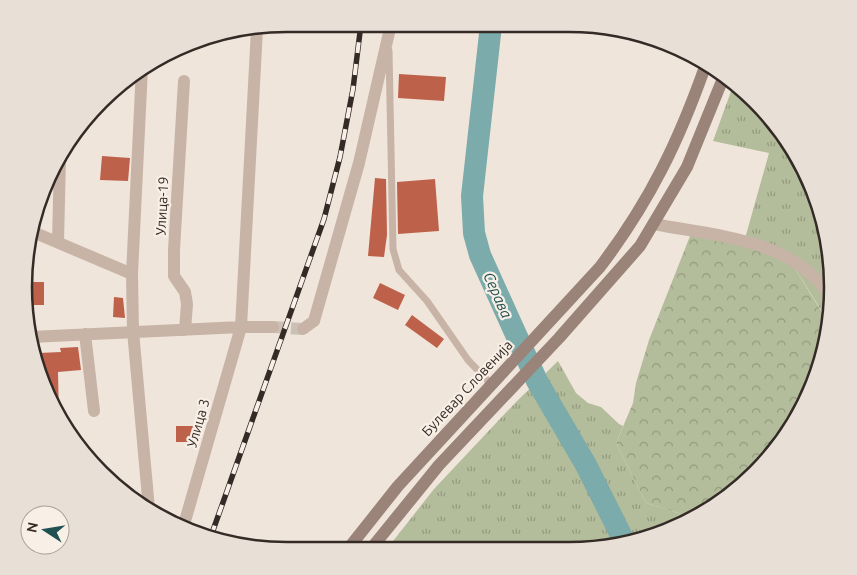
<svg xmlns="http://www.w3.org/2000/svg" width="857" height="575" viewBox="0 0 857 575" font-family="Ubuntu,sans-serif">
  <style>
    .grass { fill: url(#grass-tufts) }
    .forest { fill: url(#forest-crowns) }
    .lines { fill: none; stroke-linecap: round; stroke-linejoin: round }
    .river { stroke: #7babaa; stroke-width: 22 }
    .building { fill: #be614a }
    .street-tunnel { stroke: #cac0b6; stroke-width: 12; stroke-dasharray: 12 6; stroke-linecap: butt }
    .lane { stroke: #c7b4a7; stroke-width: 7 }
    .street { stroke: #c7b4a7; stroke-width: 12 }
    .secondary { stroke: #9a8379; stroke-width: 12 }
    .rail-casing { stroke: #342b27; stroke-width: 5.5 }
    .rail { stroke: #f8efe6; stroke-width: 4; stroke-dasharray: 11; stroke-linecap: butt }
    .labels { text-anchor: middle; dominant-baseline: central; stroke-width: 4.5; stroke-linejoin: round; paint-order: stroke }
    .street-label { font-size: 14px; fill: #342b27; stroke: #f8efe6 }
    .water-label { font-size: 15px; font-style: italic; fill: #205152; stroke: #f8efe6 }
    .rim { fill: none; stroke: #342b27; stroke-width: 2.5 }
  </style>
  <defs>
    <pattern id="grass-tufts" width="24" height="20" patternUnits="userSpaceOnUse" patternTransform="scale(1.25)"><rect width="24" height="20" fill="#b4bd9b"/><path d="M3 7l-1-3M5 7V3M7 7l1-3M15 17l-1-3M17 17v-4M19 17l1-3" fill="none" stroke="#939a7e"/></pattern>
    <pattern id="forest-crowns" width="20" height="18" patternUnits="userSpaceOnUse" patternTransform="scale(1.25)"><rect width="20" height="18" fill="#b4bd9b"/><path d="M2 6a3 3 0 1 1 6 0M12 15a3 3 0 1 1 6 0" fill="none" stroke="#939a7e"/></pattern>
  </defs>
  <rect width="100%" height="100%" fill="#f0e5da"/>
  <path class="grass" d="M734,83L744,89L806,171L833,271L826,318L788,257L744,242L769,153L713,141Z
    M558,361L576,393L588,403L601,407L619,424L623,426L616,443L646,503L694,518L686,524L586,551L386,550L434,489L516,402Z"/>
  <path class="forest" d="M692,231L788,257L826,319L819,373L768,462L694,518L646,503L616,443L633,403L636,383L649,340Z"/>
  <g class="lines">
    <path class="river" d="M491,25L472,196L474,233L480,255L537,381L586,465L624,541"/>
  </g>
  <path class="building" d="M399,74L446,77L444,101L398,98Z
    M102,156L130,158L128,181L100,180Z
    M375,178L386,179L387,235L384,257L368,256Z
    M435,179L439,231L398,234L397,182Z
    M28,282H44V305H28Z
    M380,283L405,295L398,310L373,298Z
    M114,297L123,298L125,318L113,317Z
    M412,315L444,339L437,348L405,325Z
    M78,347L81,370L58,372L59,419L40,373L39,353L61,352L60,348Z
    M176,426H201L199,442H176Z"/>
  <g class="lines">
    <path class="street-tunnel" d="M273,327L303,329"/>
    <path class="lane" d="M389,51L393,249L399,270L427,301L468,360L491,384"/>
    <path class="street" d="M142,68L132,274L133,331L149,509
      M184,81L174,250V276L185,292L187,304L185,330
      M654,224C715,236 791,238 829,295
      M33,232L132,274
      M58,242L60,158
      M303,329L314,321L359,163L391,24
      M85,334L94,411
      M31,337L241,327H273
      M183,528L241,327L257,29"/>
    <path class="secondary" d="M348,549L398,486L600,267C650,201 679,141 706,64
      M370,550L439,465L559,338L640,246L687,167L724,76"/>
    <g class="rail-casing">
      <path id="rail" d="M211,536L324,219L340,157L353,89L361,24"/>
    </g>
    <use href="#rail" class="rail"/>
  </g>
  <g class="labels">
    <g class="street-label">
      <text transform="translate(162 206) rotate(-87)">Улица-19</text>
      <text transform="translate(467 388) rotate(-47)">Булевар Словенија</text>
      <text transform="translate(198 423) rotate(-74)">Улица 3</text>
    </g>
    <g class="water-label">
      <text transform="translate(498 295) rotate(66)">Серава</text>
    </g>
  </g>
  <path d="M0 0H857V575H0ZM287 32H569A255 255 0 0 1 824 287V287A255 255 0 0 1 569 542H287A255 255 0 0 1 32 287V287A255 255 0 0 1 287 32Z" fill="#e8dfd7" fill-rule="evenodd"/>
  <path class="rim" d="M287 32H569A255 255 0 0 1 824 287V287A255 255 0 0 1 569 542H287A255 255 0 0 1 32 287V287A255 255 0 0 1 287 32Z"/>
  <g transform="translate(45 530) rotate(282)"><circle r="24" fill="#f8efe6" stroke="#aaa19a"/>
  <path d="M0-4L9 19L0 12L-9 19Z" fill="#205152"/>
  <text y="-8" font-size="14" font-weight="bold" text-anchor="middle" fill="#342b27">N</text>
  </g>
</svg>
